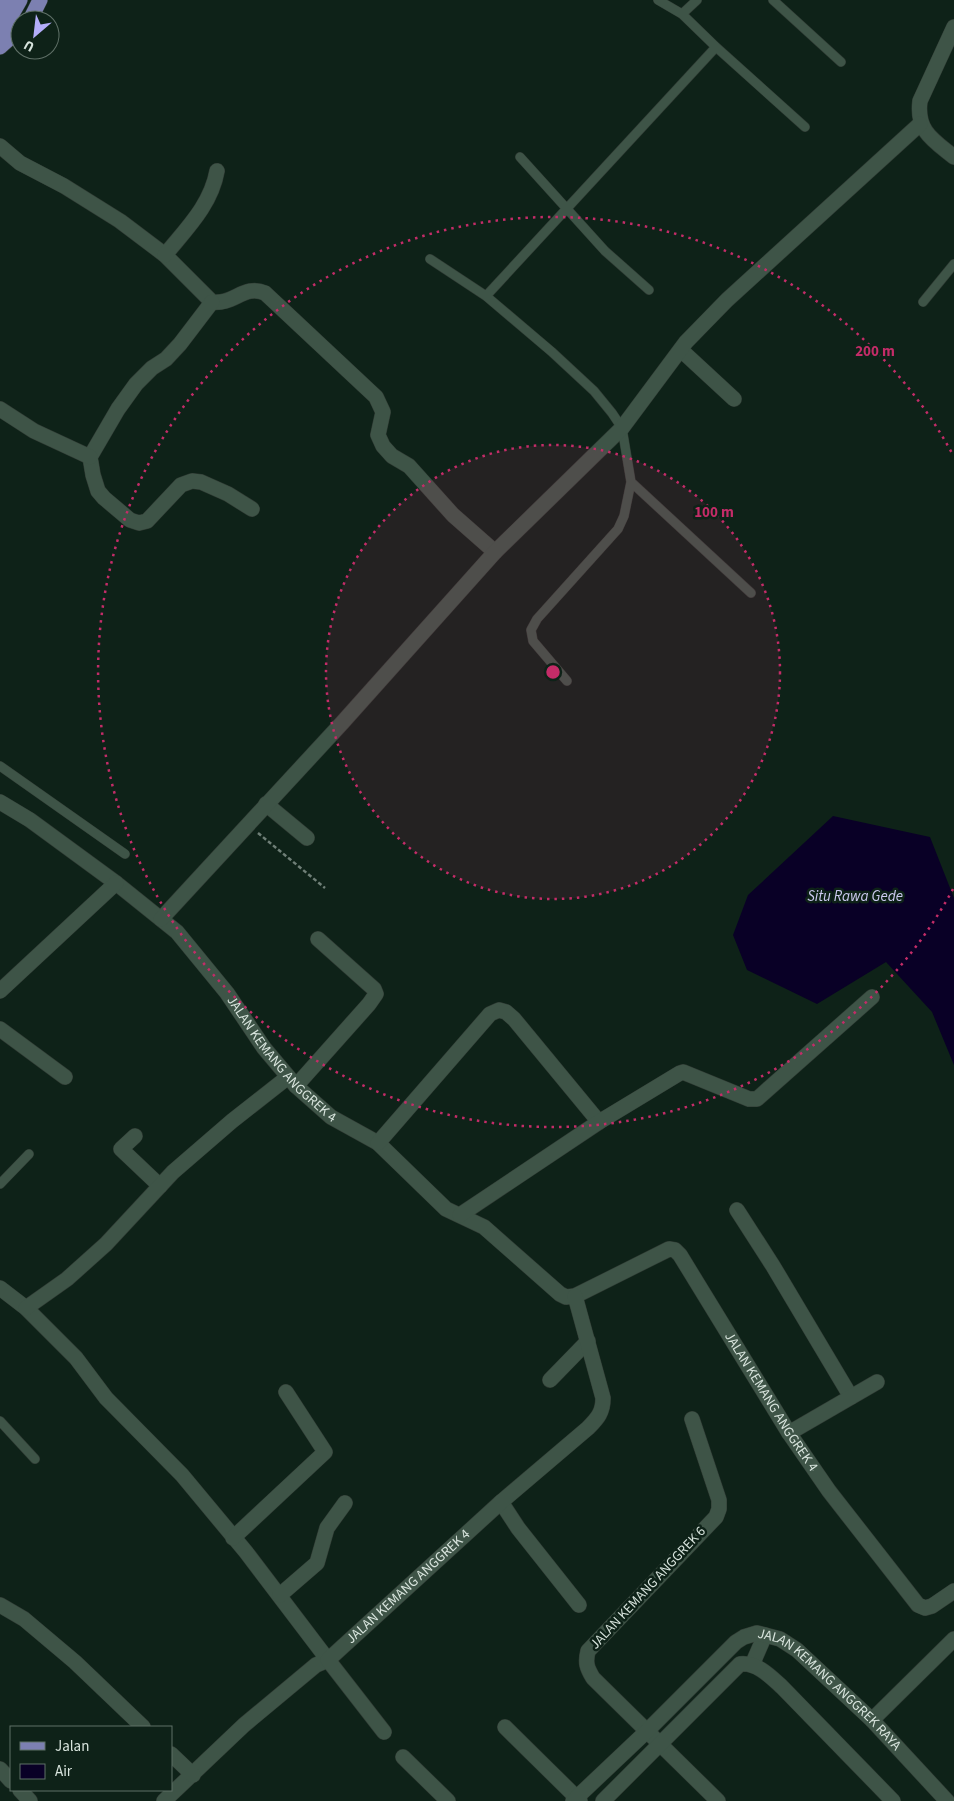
<svg xmlns="http://www.w3.org/2000/svg" width="954" height="1801" viewBox="0 0 954 1801" font-family="'Source Sans 3',sans-serif">
  <style>
    .water { fill: #090026 }
    .lines { fill: none; stroke-linecap: round; stroke-linejoin: round }
    .lane-casing { stroke: #303b34; stroke-width: 10 }
    .street-casing { stroke: #303b34; stroke-width: 16 }
    .primary-casing { stroke: #303b34; stroke-width: 16 }
    .path { stroke: #6f7f77; stroke-width: 2.5; stroke-dasharray: 4 2.5; stroke-linecap: butt }
    .lane { stroke: #3e5447; stroke-width: 9 }
    .street { stroke: #3e5447; stroke-width: 15 }
    .primary { stroke: #7c80b1; stroke-width: 15 }
    .ring { fill: none; stroke: #c42c68; stroke-width: 2.5; stroke-dasharray: 2.5 5 }
    .labels { text-anchor: middle; dominant-baseline: central; stroke-width: 5; stroke-linejoin: round; paint-order: stroke }
    .street-label { font-size: 14px; fill: #d8e4dd; stroke: #0e2218 }
    .water-label { font-size: 15px; font-style: italic; fill: #cccaf0; stroke: #0e2218 }
    .centre { fill: #c42c68; stroke: #0e2218; stroke-width: 2.5 }
    .ring-label { font-size: 15px; text-anchor: middle; font-weight: bold; fill: #c42c68; stroke: #0e2218; stroke-width: 5; stroke-linejoin: round; paint-order: stroke }
  </style>
  <rect width="100%" height="100%" fill="#0e2218"/>
  <path class="water" d="M833,816L930,837L954,898V1065L932,1012L886,962L817,1004L747,970L733,935L748,895Z"/>
  <g class="lines">
    <g class="lane-casing">
      <path id="lane" d="M658,0L682,14
        M773,0L841,62
        M716,47L805,127
        M520,157L605,251L649,290
        M430,259L486,296L552,352L594,391L612,413L622,428L631,482L624,516L618,529L537,619L531,630L533,641L567,681
        M486,296L716,47L682,14L697,0
        M923,302L954,264
        M631,482L751,593
        M0,766L125,854
        M0,1184L29,1154
        M0,1421L35,1459"/>
    </g>
    <g class="street-casing">
      <g id="street">
        <path d="M954,27L920,101C916,131 933,140 954,157"/>
        <path d="M0,146L20,163L64,186L120,221L165,255L212,302C234,305 244,284 265,293L376,397L383,412L378,435L383,446L392,456L409,466L453,515L495,552"/>
        <path d="M165,255C186,229 211,205 217,171"/>
        <path d="M212,302L180,344L166,359L152,368L136,384L118,409L90,457L93,475L98,491L104,498L130,520L139,523L147,521L181,485L192,481L201,482L228,494L252,509"/>
        <path d="M681,350L734,399"/>
        <path d="M0,409L34,431L90,457"/>
        <path id="s1" d="M0,802L30,820L116,883L177,932L227,993L264,1048L296,1086L331,1117L378,1143L446,1209L484,1227L560,1294L566,1297L575,1296L669,1249L675,1250L680,1255L789,1433L829,1491L918,1605L925,1608L932,1606L954,1591"/>
        <path d="M266,804L307,838"/>
        <path d="M161,919L342,723L495,552L622,428L686,342L727,300L920,124"/>
        <path d="M0,991L116,883"/>
        <path d="M0,1029L65,1077"/>
        <path d="M296,1086L369,1004L376,994L374,989L318,939"/>
        <path d="M135,1136L121,1149L160,1186"/>
        <path d="M378,1143L490,1014L499,1010L506,1012L514,1019L599,1122"/>
        <path d="M737,1210L773,1266L851,1397"/>
        <path d="M460,1215L599,1122L680,1073L683,1072L749,1099H757L872,997"/>
        <path d="M0,1288L26,1308L76,1358L106,1398L182,1475L246,1552L328,1660L316,1665L244,1725L164,1801"/>
        <path d="M26,1308L67,1279L106,1244L173,1172L232,1121L288,1077"/>
        <path d="M550,1380L588,1341"/>
        <path d="M692,1419L719,1500V1509L716,1517L588,1651C585,1663 587,1668 593,1678L718,1801"/>
        <path d="M789,1433L877,1382"/>
        <path d="M501,1502L518,1528L579,1605"/>
        <path d="M233,1538L325,1452L286,1392"/>
        <path d="M280,1595L317,1563L327,1528L345,1503"/>
        <path d="M0,1605L24,1619L75,1662L143,1727"/>
        <path d="M752,1665L765,1635"/>
        <path d="M872,1720L954,1639"/>
        <path d="M505,1727L580,1801"/>
        <path id="s2" d="M384,1732L328,1660L501,1502L588,1428C598,1418 603,1412 603,1398L575,1296"/>
        <path d="M171,1754L193,1775"/>
        <path d="M403,1757L448,1801"/>
        <path d="M0,1769L11,1781"/>
        <path d="M20,1790L30,1801"/>
        <path id="s3" d="M573,1801L647,1731L736,1642L744,1637L757,1633L780,1639L797,1650L872,1720L947,1801"/>
        <path d="M603,1801L740,1664C757,1662 771,1677 782,1687L893,1801"/>
      </g>
    </g>
    <g class="primary-casing">
      <path id="primary" d="M0,15L5,0
        M30,20L40,0
        M0,35L20,0
        M0,47L20,29"/>
    </g>
    <path class="path" d="M258,833L325,888"/>
    <use href="#lane" class="lane"/>
    <use href="#street" class="street"/>
    <use href="#primary" class="primary"/>
  </g>
  <circle cx="553" cy="672" r="227" fill="#c42c68" fill-opacity=".12"/>
  <g class="ring">
    <circle cx="553" cy="672" r="227"/>
    <path d="M953 889A455 455 0 1 1 953 455"/>
  </g>
  <g class="labels">
    <g class="street-label">
      <text stroke="none"><textPath href="#s1" startOffset="385">JALAN KEMANG ANGGREK 4</textPath></text>
      <text stroke="none"><textPath href="#s1" startOffset="1060">JALAN KEMANG ANGGREK 4</textPath></text>
      <text stroke="none"><textPath href="#s2" startOffset="200">JALAN KEMANG ANGGREK 4</textPath></text>
      <text transform="translate(648 1588) rotate(-47)">JALAN KEMANG ANGGREK 6</text>
      <text stroke="none"><textPath href="#s3" startOffset="344">JALAN KEMANG ANGGREK RAYA</textPath></text>
    </g>
    <g class="water-label">
      <text x="855" y="896">Situ Rawa Gede</text>
    </g>
  </g>
  <circle cx="553" cy="672" r="8" class="centre"/>
  <g class="ring-label">
    <text x="875" y="356">200 m</text>
    <text x="714" y="517">100 m</text>
  </g>
  <rect x="10" y="1726" width="162" height="65" fill="#0e2218" stroke="#5f7067"/>
  <rect x="20" y="1742" width="25" height="8" fill="#7c80b1" stroke="#5f7067"/>
  <text x="55" y="1751" font-size="15" fill="#d8e4dd">Jalan</text>
  <rect x="20" y="1764" width="25" height="15" fill="#090026" stroke="#5f7067"/>
  <text x="55" y="1776" font-size="15" fill="#d8e4dd">Air</text>
  <g transform="translate(35 35) rotate(208)"><circle r="24" fill="#0e2218" stroke="#5f7067"/>
  <path d="M0-4L9 19L0 12L-9 19Z" fill="#b3adf9"/>
  <text y="-8" font-size="14" font-weight="bold" text-anchor="middle" fill="#d8e4dd">U</text>
  </g>
</svg>
